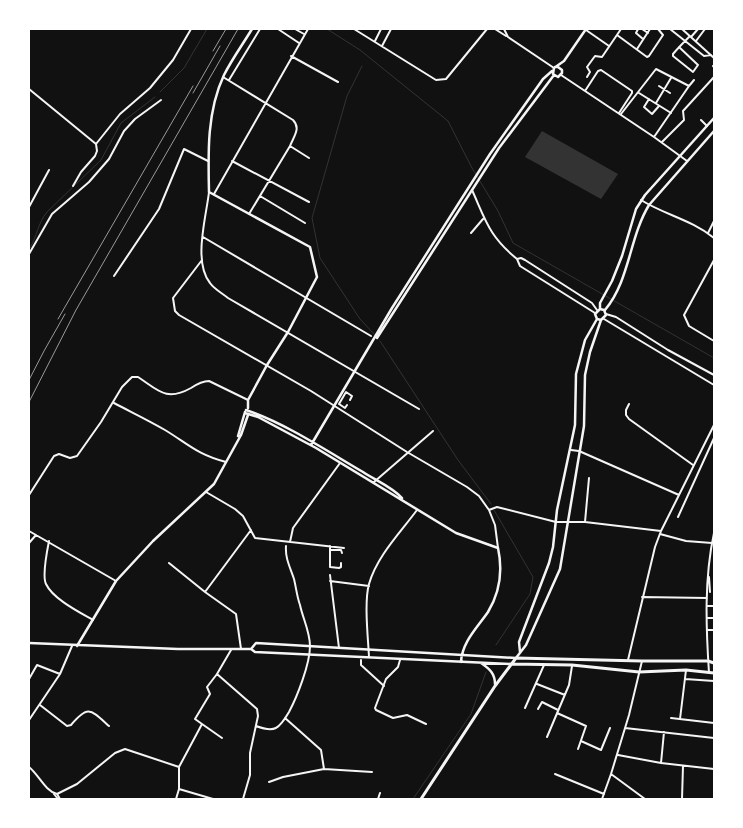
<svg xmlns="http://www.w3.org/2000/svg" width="743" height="828" viewBox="0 0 743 828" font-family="Rubik,sans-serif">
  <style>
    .water { fill: #333 }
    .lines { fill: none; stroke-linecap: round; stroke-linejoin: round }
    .stream { stroke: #333; stroke-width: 1 }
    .pedestrian { stroke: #f5f5f5; stroke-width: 2 }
    .minor { stroke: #f5f5f5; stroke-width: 2 }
    .tertiary { stroke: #f5f5f5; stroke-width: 2.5 }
    .secondary { stroke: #f5f5f5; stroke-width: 3 }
    .rail { stroke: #9a9a9a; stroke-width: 1 }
  </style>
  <rect width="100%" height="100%" fill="#111"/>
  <path class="water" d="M542,131L618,174L601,199L525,157Z"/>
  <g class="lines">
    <path class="stream" d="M327,29L360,50L448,121L472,168L498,211L513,243L714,358
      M362,66L347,96L312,218L320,258L360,319L375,335
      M160,92L184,68L207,29
      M30,248C37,236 38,223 47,212L101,160L121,123L155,97
      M380,341L458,460L491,504
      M494,510L533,577L530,594L496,645
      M413,799L471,714L486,672"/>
    <path class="pedestrian" d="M54,794L58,799"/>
    <path class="minor" d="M278,29L299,43
      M295,29L304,34
      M354,29L436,80L446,79L487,29
      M495,29L506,36
      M504,29L508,37L554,68
      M638,29L636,33L643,39
      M642,29L648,33
      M670,29L704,56L711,55
      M682,29L714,58
      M586,30L609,46
      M617,35L647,57L649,56L663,35L658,29
      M691,37L698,29
      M375,41L381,29
      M696,41L705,29
      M382,46L391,29
      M679,47L698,65L693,72L673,56V54C678,48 684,42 690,36
      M637,49L650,29
      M291,56L338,82
      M713,66L714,67
      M561,75L654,137L687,161
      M223,77L293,120C301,128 294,136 290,146L309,158
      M587,77L590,72L587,67L595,56L602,57L621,29
      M229,80L260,29
      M659,86L670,93
      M689,86L694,80
      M29,89L96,144
      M585,91L598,71L601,70L632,91V93L619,113
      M639,93L671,113
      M649,99L644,107L652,114L659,106
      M656,103L671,78
      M621,114L656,69L689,86L654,137
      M701,120L707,126
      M662,142L684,120L683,111L714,77
      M232,161L309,202
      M73,186L81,172L95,156L97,151L96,144L120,114L150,88L173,60L191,29
      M472,190C486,221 489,236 517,259
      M209,192C206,218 193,262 210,283C214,289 222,293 228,298L419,409
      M214,194L308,29
      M260,196L305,223
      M641,200C665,215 692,220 714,238
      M29,207L49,170
      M249,214L290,146
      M471,233L483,219
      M708,233L714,221
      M203,237L371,336
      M29,254L52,214L89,182L109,159L124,131L135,119L161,100
      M202,260L173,298L175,311L179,315L311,391L407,452L467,487L479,496L489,510L495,525L498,548
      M714,260L684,315L689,326L714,341
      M114,276L159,209L184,149L208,161
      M595,313L520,266L517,259L521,258L525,260L592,303L597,310
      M606,314L616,317L668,350L714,375
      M604,319L714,385
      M114,403C131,412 148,420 165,430C188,444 198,455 226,462
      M629,404L626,410V415L629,419L693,465
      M347,405L345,408L339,404L346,392L352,396L350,400
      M571,450L579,451L679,495
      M374,482L433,431
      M206,492L235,509L243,516L255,538L344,548
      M29,495L54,456L59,454L70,458L77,456L101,422L122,387L132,377H138C158,390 166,402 191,388C197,384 202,381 209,381L248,400
      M489,510L497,507L556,522H585L661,531
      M678,517L714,438
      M585,522L589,478
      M29,531L116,581
      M660,534L686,541L712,543
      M49,541C47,551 42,576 46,584C53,599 79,612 93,620
      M290,542L293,528L340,463
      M29,543L36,535
      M330,546V567L339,568L341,567V563
      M331,550H341L342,553
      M169,563L205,592L236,614L241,649
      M330,575L339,648
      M709,577L710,592
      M330,581L369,586
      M205,592L251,530
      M642,597L707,598
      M707,606H714
      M707,618H714
      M707,630H714
      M369,657C368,637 364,602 369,584C377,556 400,533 417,510
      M361,660V665L384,686
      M400,660L398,667L386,679L375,708L376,710L393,718L407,715L426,724
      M628,660L655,547L661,531L714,425
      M709,673C706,627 704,579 714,533
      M217,674L257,709L258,716L250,753V775L243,799
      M29,679L37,665L60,674
      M685,679L714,681
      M537,684L565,695
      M40,705L67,726L71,725C88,705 90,709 109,726
      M525,708L544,665
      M538,709L542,702L558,710
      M557,713L586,726L578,749
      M285,718L321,750L324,769
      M671,718L714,723
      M680,719L686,670
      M29,720L60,674L72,646
      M202,724L222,738
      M256,726C275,733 279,729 289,712C297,697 310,664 310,646C310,632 303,619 300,605C297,597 296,587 294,579C290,567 285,558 286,546
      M625,728L714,738
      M547,737L569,685L572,666
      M581,741L601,750L610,728
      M618,755L661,763L714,769
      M661,763L664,732
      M29,767C39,775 45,791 57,794
      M555,774L604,794
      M611,774L629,715L642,661
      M269,782L283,777L324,769L372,772
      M179,789L213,799
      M57,794L77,784L115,753L125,749L179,767
      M57,794L60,799
      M176,799L179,789V767L202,724L195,719L210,694L207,687L217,674L231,650
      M378,799L380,793
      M602,799L611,774L645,799
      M682,799L683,766"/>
    <path class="tertiary" d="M555,67H558L562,70V73L558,77L553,74L554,68L564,61L586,29
      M600,309V303L612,281L622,256L636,209L645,195L714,118
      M605,310C630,280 629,238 649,205L714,131
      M377,338L499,148L554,75
      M248,408V400L267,365L288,332L317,277L310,247L209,192C208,152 207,111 224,75C232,59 243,44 252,29
      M246,410C285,423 327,451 363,472C375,480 392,487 402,498
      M245,413L258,417L316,448L456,533L498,548C503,571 500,592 488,612C477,628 462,642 461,662
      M238,436L245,412
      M311,445L392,308L490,154L543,79L552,71
      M29,643L178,649H251L255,652L512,664
      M77,646L116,581L153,541L214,484L241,435L248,415
      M251,649L256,643L516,658L526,645L560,569L584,426L585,375L590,352L601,320L606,315L604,310L600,309L595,314L597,319L601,320
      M520,652L519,642L549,563L553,547L557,510L575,425L576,374L585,340L597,319
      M481,663C490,669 495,674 495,684"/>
    <path class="secondary" d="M512,664L572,665L639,672L686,670L714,673
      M421,799L495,686L516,658L642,661H708L714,663"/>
    <path class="rail" d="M213,51L226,29
      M193,93L220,46
      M58,319L193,86
      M29,380L44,351L65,314
      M29,402L76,310L238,29"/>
  </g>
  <rect width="743" height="828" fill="none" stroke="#ffffff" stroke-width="60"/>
</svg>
